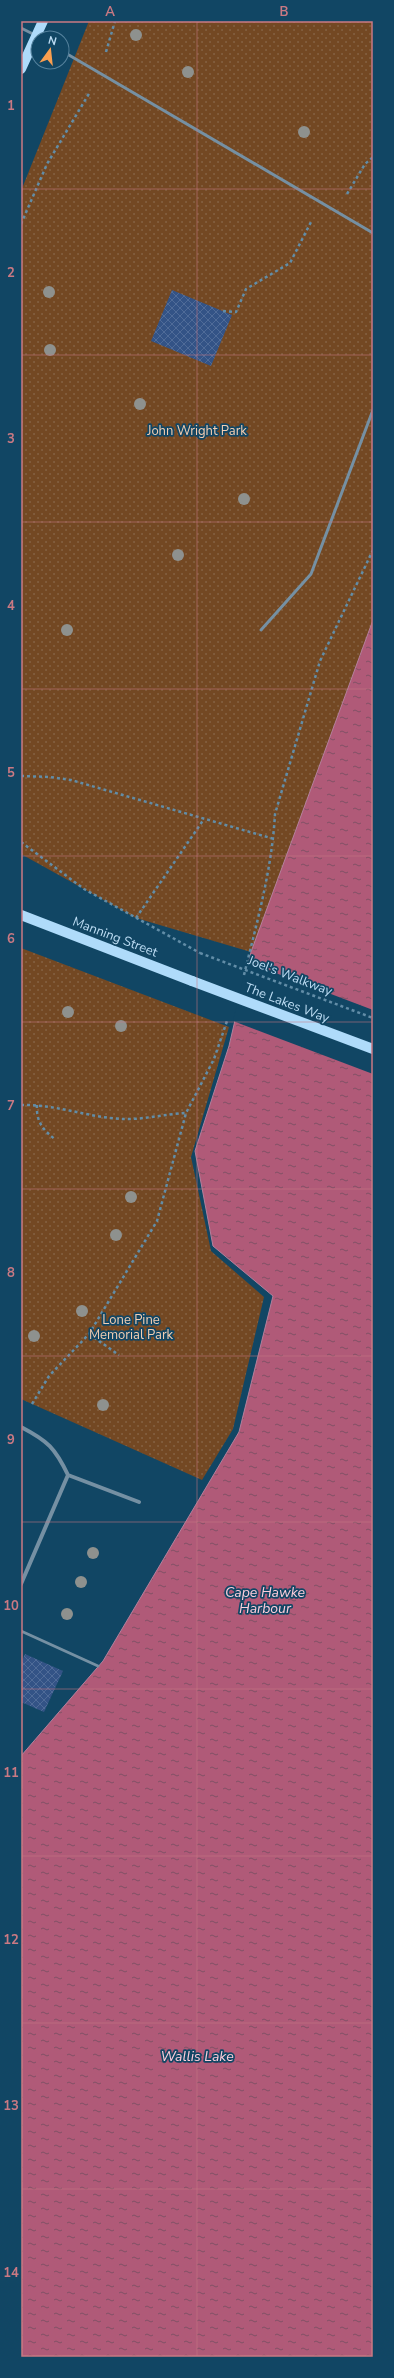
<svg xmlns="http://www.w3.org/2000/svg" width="394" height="2378" viewBox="0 0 394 2378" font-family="'Nunito Sans',sans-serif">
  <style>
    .park { fill: url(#park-dots) }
    .water { fill: url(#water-ripples); stroke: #b4819d }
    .pier { fill: #114664 }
    .building { fill: url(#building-cross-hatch) }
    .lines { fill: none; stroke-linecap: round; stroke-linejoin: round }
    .path { stroke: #628da7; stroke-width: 2.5; stroke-dasharray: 3 3; stroke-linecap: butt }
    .service { stroke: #7590a3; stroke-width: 3 }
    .minor { stroke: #7590a3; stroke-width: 4 }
    .primary { stroke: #afdbfa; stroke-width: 10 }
    .path-bridge { stroke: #628da7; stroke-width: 2.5; stroke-dasharray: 3 3; stroke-linecap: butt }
    .primary-bridge { stroke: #afdbfa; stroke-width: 10 }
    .tree { fill: #8e918e }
    .grid { fill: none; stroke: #ca7983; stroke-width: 1; stroke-opacity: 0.55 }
    .labels { text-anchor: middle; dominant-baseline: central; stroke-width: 3.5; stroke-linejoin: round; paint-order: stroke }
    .park-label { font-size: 13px; fill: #f4ceb1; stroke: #114664 }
    .street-label { font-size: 13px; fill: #bcdcf3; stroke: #114664 }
    .water-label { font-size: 14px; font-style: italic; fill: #fecddb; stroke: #114664 }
    .neatline { fill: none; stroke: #ca7983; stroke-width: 1.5 }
    .grid-label { font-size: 13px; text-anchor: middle; font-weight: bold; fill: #ca7983 }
  </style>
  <defs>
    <pattern id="park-dots" width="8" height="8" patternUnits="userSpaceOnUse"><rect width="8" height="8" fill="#734823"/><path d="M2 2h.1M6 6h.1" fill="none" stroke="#856243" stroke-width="1.8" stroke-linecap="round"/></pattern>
    <pattern id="water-ripples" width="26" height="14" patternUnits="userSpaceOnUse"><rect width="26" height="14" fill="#b05a78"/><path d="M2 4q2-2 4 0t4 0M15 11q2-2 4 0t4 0" fill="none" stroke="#805065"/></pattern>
    <pattern id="building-cross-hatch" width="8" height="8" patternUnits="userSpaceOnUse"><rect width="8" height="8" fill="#335386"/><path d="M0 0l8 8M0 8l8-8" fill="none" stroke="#4f6b98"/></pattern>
  </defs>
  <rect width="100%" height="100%" fill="#114664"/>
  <path class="park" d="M89,21H373V671L268,957L136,918L21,854V191Z
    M21,948L229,1027L191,1157L211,1251L264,1297L233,1429L202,1480L21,1399Z"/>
  <path class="water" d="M373,620V2357H21V1756L103,1661L239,1432L273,1296L213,1246L195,1151L229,1046L251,952Z"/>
  <path class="pier" d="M247,962L373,1010V1074L233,1021Z"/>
  <path class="building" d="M172,290L232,315L211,366L151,341Z
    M25,1654L63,1671L44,1712L21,1702V1663Z"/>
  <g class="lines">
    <path class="path" d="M106,52L115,21
      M347,194L365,164L373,157
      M21,224L47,164L90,92
      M223,311L236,312L246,289L290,263L311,222
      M21,776L50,777L71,780L274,839
      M21,842L84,889L200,953
      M136,918L204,819
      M244,975C257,922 272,869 275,814L320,661L373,550
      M21,1105C55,1104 87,1117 121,1119C142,1120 165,1114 186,1113
      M37,1105C36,1122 43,1130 56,1140
      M89,1334L119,1355
      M32,1404L49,1376L89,1334L157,1221L186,1113L214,1059L227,1021"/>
    <path class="service" d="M21,28L35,35
      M62,51L373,233
      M261,630L311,574L373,410
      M21,1631L98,1666"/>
    <path class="minor" d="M21,1427C48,1441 55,1448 68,1475L139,1502
      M21,1584L68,1475"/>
    <path class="primary" d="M21,69L43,21
      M21,915L192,981"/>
    <path class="path-bridge" d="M200,953L373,1018"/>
    <path class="primary-bridge" d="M192,981L373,1049"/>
  </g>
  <g class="tree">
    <circle cx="136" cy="35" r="6"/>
    <circle cx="188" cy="72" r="6"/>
    <circle cx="304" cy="132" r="6"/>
    <circle cx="49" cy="292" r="6"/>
    <circle cx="50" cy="350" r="6"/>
    <circle cx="140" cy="404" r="6"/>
    <circle cx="244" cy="499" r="6"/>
    <circle cx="178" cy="555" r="6"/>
    <circle cx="67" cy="630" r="6"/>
    <circle cx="68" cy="1012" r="6"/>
    <circle cx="121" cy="1026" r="6"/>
    <circle cx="131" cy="1197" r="6"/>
    <circle cx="116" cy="1235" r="6"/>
    <circle cx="82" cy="1311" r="6"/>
    <circle cx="34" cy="1336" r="6"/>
    <circle cx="103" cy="1405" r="6"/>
    <circle cx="93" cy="1553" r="6"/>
    <circle cx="81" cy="1582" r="6"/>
    <circle cx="67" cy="1614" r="6"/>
  </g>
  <path class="grid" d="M197,21V2357M21,189H373M21,355H373M21,522H373M21,689H373M21,856H373M21,1022H373M21,1189H373M21,1356H373M21,1522H373M21,1689H373M21,1856H373M21,2023H373M21,2189H373"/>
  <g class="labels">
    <g class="park-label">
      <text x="197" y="431">John Wright Park</text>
      <text x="131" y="1320">Lone Pine<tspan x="131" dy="15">Memorial Park</tspan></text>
    </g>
    <g class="street-label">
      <text transform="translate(115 937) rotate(21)">Manning Street</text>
      <text transform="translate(290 976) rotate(21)">Joel's Walkway</text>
      <text transform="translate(287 1003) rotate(21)">The Lakes Way</text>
    </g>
    <g class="water-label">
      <text x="265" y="1592">Cape Hawke<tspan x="265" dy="16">Harbour</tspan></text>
      <text x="197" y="2056">Wallis Lake</text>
    </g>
  </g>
  <rect width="394" height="2378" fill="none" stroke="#114664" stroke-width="44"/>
  <g transform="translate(50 50) rotate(15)"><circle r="19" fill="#114664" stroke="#55829d"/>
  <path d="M0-3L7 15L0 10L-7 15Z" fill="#fa9f4f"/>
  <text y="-6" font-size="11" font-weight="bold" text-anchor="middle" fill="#bcdcf3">N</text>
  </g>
  <rect x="22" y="22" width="350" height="2334" class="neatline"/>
  <g class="grid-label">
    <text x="110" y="16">A</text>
    <text x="284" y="16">B</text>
    <text x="11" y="110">1</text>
    <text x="11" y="277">2</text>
    <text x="11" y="443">3</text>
    <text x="11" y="610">4</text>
    <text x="11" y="777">5</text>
    <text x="11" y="943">6</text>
    <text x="11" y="1110">7</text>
    <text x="11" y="1277">8</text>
    <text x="11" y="1444">9</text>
    <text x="11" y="1610">10</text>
    <text x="11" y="1777">11</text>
    <text x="11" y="1944">12</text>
    <text x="11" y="2110">13</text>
    <text x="11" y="2277">14</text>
  </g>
</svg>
